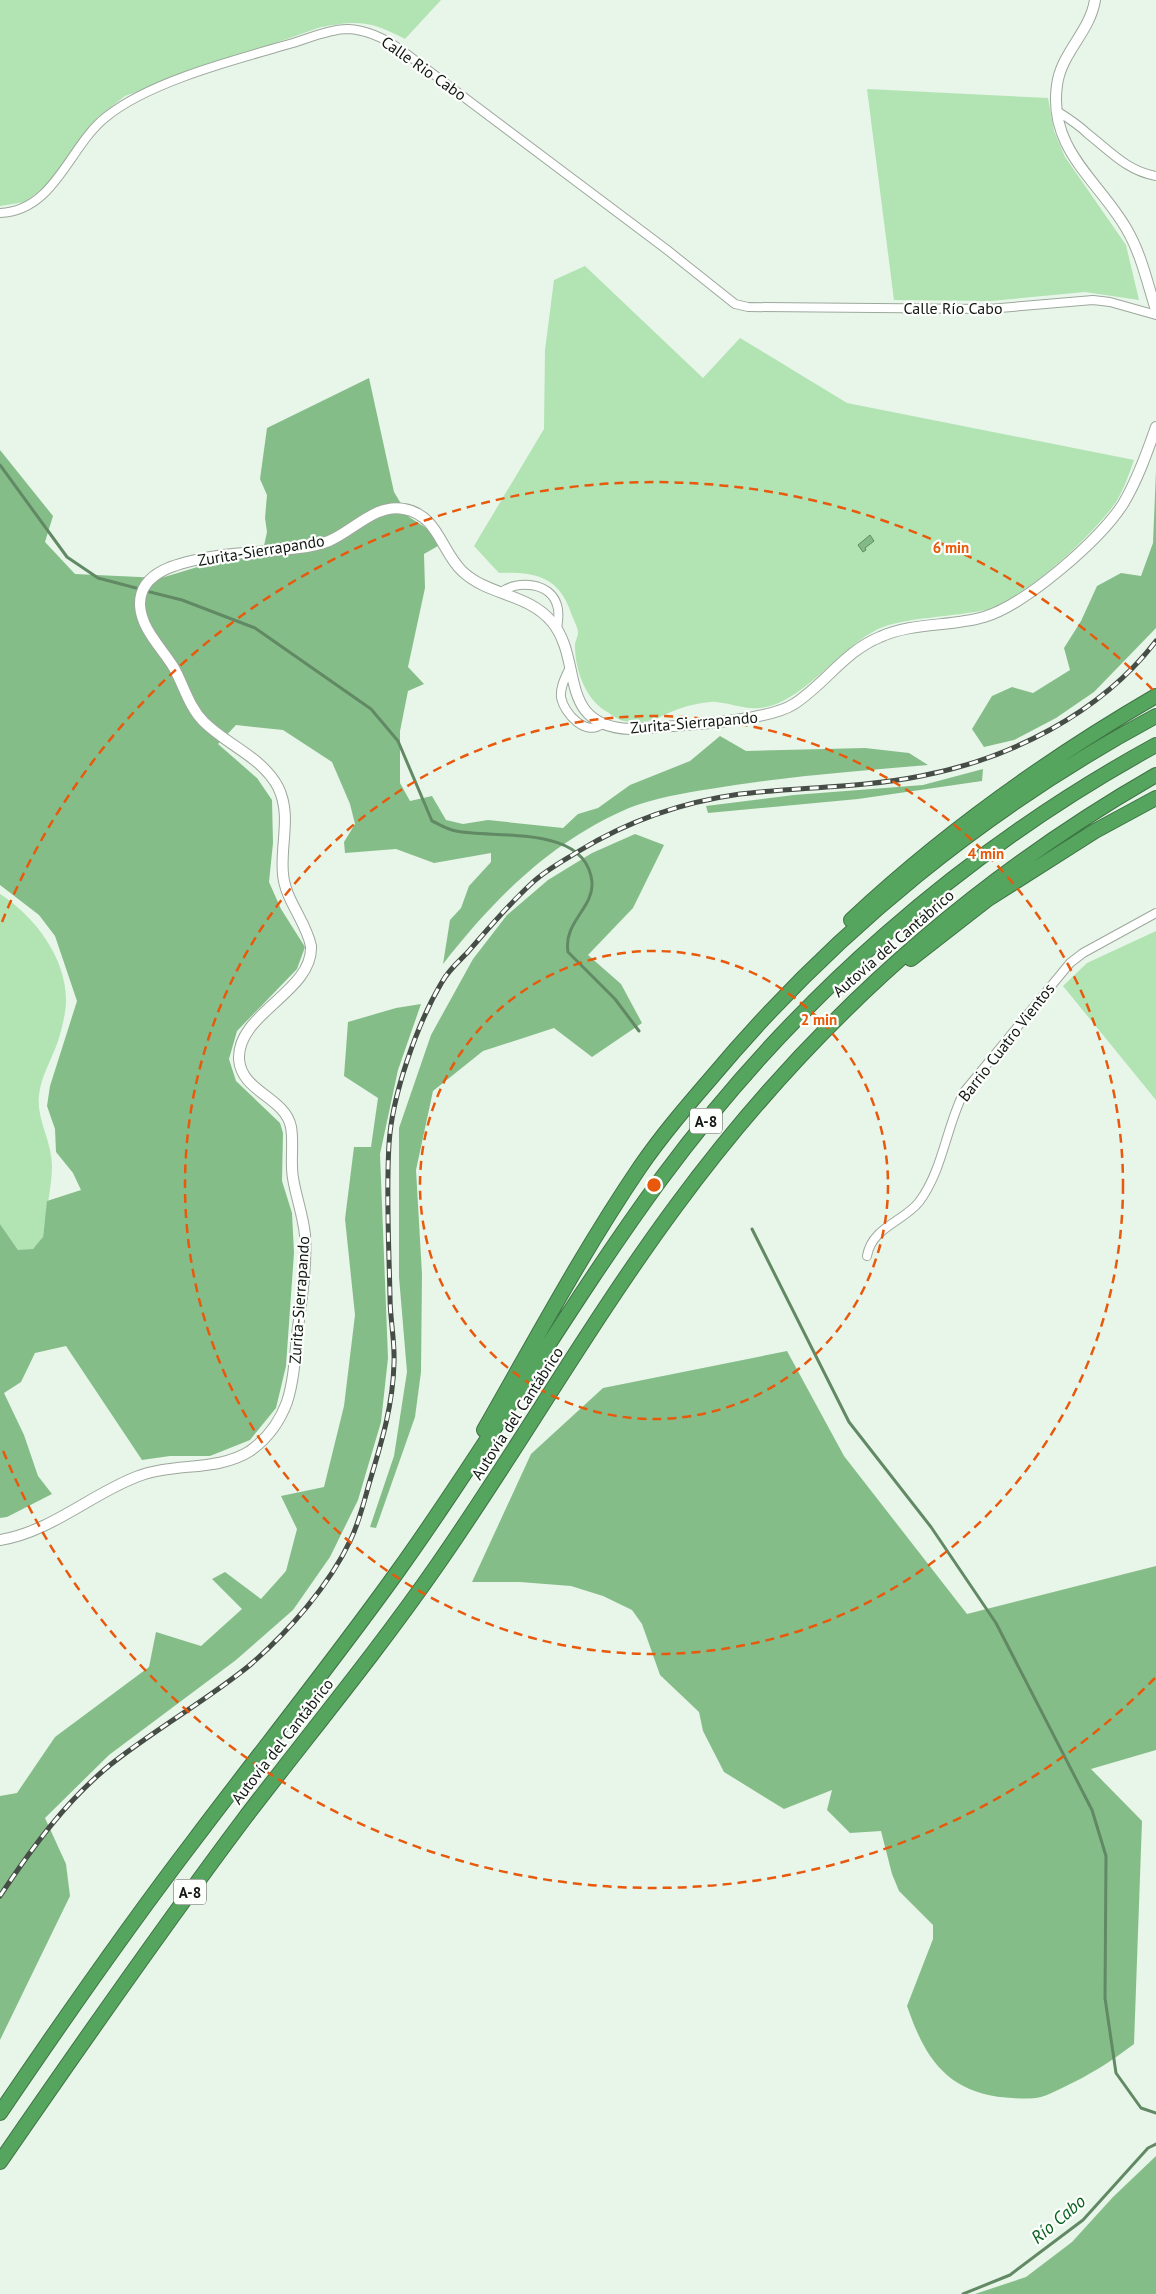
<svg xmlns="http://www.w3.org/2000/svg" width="1156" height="2294" viewBox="0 0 1156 2294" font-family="'PT Sans',sans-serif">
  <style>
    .green { fill: #b1e3b3 }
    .forest { fill: #85bd89 }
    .water { fill: #82ba86; stroke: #618964 }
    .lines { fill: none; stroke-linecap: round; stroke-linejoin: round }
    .stream { stroke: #618964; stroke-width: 3 }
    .minor-casing { stroke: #9da89d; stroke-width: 10 }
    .tertiary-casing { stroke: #9da89d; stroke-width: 12 }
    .motorway-casing { stroke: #3e7344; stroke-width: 16 }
    .minor { stroke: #fff; stroke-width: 8 }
    .tertiary { stroke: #fff; stroke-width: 10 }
    .motorway { stroke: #55a55e; stroke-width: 14 }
    .rail-casing { stroke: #464c46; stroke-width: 5 }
    .rail { stroke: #fcfffc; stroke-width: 3; stroke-dasharray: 9; stroke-linecap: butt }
    .ring { fill: none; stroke: #e8590c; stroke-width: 2.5; stroke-dasharray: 9 6 }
    .labels { text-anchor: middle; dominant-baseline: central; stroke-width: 4.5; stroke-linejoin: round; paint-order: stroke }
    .shield { fill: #fcfffc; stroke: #595d59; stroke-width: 1 }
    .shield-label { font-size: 15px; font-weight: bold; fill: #131713 }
    .street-label { font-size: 16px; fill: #131713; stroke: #fcfffc }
    .water-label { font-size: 18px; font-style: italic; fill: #075e1e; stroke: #fcfffc }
    .centre { fill: #e8590c; stroke: #fcfffc; stroke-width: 2.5 }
    .ring-label { font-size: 15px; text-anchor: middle; font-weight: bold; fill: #e8590c; stroke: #fcfffc; stroke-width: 4.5; stroke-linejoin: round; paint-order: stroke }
  </style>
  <rect width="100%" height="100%" fill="#e8f5e9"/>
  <path class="green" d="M0,0H441L405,39C371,21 359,20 321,27L125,96L98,117L48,184L25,202L0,206Z
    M867,89L1048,98L1054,131L1065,157L1126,245L1139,300L1085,292L991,301L894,300Z
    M585,266L703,378L740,338L847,403L1134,460C1129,474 1124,489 1116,502C1094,534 1023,601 985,610C955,617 904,617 878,629C840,648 807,696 770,706C750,712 735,704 716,702C709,701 699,704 692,705C666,710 654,727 624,721C619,720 613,716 609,713C586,701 575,671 575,645C575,641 578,637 578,633C578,627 573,619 571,613C559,576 534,572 499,573L474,546L544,429L545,350L554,280Z
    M0,894C34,916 66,957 66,1000C66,1013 62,1028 58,1041C52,1059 41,1076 39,1095C36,1119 52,1141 52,1166C52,1186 45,1216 43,1237C38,1249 30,1252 18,1250L0,1224Z
    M1156,931V1100L1063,986L1087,963Z"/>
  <path class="forest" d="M369,378L394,492L409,517L431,531L438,546L424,554L425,588L408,667L424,684L408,691L400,731V783L410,801L432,796L446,820L463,824L488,820L563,828L578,814L598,808L630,785L690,761L720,736L746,751L865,748L909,753L928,765C855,771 782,777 710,789C684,793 654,798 629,808C550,842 495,898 443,964L450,920L461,908L469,886L491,862V853L434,863L396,849L345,853L344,842L355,824L350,804L332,762L283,730L236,725L218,744L257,778L272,800L273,843L269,882L281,909L305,947L297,969L237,1031L229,1059L236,1081L280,1123L283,1133L282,1181L292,1213L294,1253L286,1366L276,1408L250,1440L210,1456H170L142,1460L66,1346L35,1353L21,1382L4,1393L24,1435L38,1476L52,1494L7,1517L0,1518V1224L18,1250L33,1249L43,1237L47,1201L81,1190L73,1173L56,1152L55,1129L47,1106L50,1086L77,1001L55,936L39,915L0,885V450L53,516L45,542L75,574L161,578L224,559L262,555L267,532L265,518L267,495L260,479L267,428Z
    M1156,471V628L1094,692L1056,718L1014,740L984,747L972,729L992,696L1012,687L1033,693L1070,670L1064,648L1081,621L1097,586L1121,573L1141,576L1153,543Z
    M983,769L982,781L858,799L708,813L706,806L794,795L923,785Z
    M635,834L664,845L633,908L588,955L621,984L642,1023L592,1057L554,1028L483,1051L433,1091L416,1170L422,1274L421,1372L415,1417L376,1528L370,1527L394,1456L407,1372L399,1277V1128L431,1035L473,959L507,915L548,880L592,853Z
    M421,1004L398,1070L380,1154L388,1358L381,1422L358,1500L330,1557L293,1610L236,1660L109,1755L45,1818L66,1864L70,1896L0,2040V1796L17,1793L55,1737L149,1667L156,1632L201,1646L242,1609L212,1579L225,1572L261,1599L286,1571L297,1529L281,1496L324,1487L344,1406L355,1315L345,1219L354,1147H371L378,1098L344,1076L348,1022L396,1008Z
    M787,1351L844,1456L967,1614L1156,1566V1750L1091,1769L1142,1821L1134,2044C1110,2062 1090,2075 1062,2088C1055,2091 1048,2095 1041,2097C1029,2100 1012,2098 999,2097C944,2089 924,2055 907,2006L933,1939V1925L899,1891L892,1874L881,1831L850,1833L827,1810L832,1790L784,1809L724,1772L703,1731L699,1712L660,1675L642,1624L632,1610L603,1596L571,1586L520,1582H472L531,1454L603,1388Z
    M1156,2156V2294H975L1026,2277L1072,2242L1113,2197Z"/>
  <path class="water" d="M870,535L874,541L865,548L866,550L863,552L858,545Z"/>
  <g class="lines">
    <path class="stream" d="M0,465L67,557L98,578L140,589
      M146,591L182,600L255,628L371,709L398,741L432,821C439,824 448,830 456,831C496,839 586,824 592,882C594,908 563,922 568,952L615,999L639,1031
      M752,1229L849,1422L931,1527L996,1623L1092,1810L1106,1856L1105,1998L1116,2073L1141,2108L1156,2113
      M963,2294L1010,2275L1083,2220L1148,2148L1156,2144"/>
    <g class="minor-casing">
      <path id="minor" d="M1057,111C1068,118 1079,125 1088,134C1110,151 1127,171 1156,176
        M0,213C55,211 69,146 106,117C150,81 238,59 293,43C309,38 330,29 348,29C368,30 384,38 400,49L666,249L735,304L748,307L988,309L1093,300L1110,302L1156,315
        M501,592C518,580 550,582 557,605C560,613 558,621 557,629
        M570,667C566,676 560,686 561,697C564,714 587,738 603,723
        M867,1256C872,1227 903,1222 919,1202C943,1170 946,1127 964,1092L1070,963L1083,953L1156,913"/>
    </g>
    <g class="tertiary-casing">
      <path id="tertiary" d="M1095,0C1090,32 1061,53 1057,85C1048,149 1098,180 1126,228C1141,253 1147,282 1156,310
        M0,1540C50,1532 90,1495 136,1477C173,1462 217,1472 250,1451C267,1439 280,1421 287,1402C294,1380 295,1357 297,1335C301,1303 307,1268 305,1235C303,1215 296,1197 293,1178C290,1161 294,1144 291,1127C285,1097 241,1092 239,1059C237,1013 313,992 311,946C306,921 285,900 283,874C280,845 292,815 278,787C262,757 227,745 204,722C189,707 184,686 174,668C162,648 141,629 140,605C139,569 185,562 211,557C245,550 299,553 329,541C353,531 376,503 404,509C438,515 441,551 462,571C488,596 528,593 552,622C584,661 556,726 630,729C667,726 765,723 794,704C825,684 845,651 880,637C913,622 950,627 984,617C1025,605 1100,540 1123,504C1137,481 1147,453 1156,427"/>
    </g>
    <g class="motorway-casing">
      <path id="motorway" d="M851,920C944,833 1046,760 1156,696
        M911,959L988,899L1095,831L1156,798
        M484,1430C535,1341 583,1251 640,1167C662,1135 687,1106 712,1077C835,930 987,807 1156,716
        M0,2113C63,2020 127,1928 195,1839C262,1750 333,1662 398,1571C490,1443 568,1306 661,1179C792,1001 962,851 1156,745
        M0,2162C80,2046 160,1931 244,1819C309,1734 377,1652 438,1564C520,1446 591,1321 676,1206C807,1028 964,885 1156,775"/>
    </g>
    <use href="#minor" class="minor"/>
    <use href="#tertiary" class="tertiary"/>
    <use href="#motorway" class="motorway"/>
    <g class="rail-casing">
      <path id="rail" d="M0,1896C32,1848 65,1802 110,1765C155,1729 206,1701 250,1665C289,1631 329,1586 351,1539C359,1522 364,1502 369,1484C381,1444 393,1406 394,1363C395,1341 390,1319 390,1297C389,1247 386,1194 389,1144C392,1095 417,1024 442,982C448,971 458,962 467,953C488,929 508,905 532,883C546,870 563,861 579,851C628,821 683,802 740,794C800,787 861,788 921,776C1009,759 1100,714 1156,641"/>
    </g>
    <use href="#rail" class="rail"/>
  </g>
  <g class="ring">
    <circle cx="654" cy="1185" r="234"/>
    <circle cx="654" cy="1185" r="469"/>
    <path d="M1155 1678A703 703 0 0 1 2 1448M2 922A703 703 0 0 1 1155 692"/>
  </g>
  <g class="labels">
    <g class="shield">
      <rect x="690" y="1108.5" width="32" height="25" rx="4"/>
      <rect x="174" y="1879.5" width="32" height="25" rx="4"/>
    </g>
    <g class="shield-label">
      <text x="706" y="1121">A-8</text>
      <text x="190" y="1892">A-8</text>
    </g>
    <g class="street-label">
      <text transform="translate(424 68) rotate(35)">Calle Rio Cabo</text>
      <text x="953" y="308">Calle Río Cabo</text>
      <text transform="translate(261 550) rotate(-9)">Zurita-Sierrapando</text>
      <text transform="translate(694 722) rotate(-5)">Zurita-Sierrapando</text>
      <text transform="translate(893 943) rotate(-41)">Autovía del Cantábrico</text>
      <text transform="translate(1006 1042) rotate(-52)">Barrio Cuatro Vientos</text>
      <text transform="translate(299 1300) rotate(-86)">Zurita-Sierrapando</text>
      <text transform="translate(517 1413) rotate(-57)">Autovía del Cantábrico</text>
      <text transform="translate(282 1741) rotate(-52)">Autovía del Cantábrico</text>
    </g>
    <g class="water-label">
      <text transform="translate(1058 2219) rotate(-40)">Río Cabo</text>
    </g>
  </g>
  <circle cx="654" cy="1185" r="8" class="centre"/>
  <g class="ring-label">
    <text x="951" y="553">6 min</text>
    <text x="986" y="859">4 min</text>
    <text x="819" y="1025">2 min</text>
  </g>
</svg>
